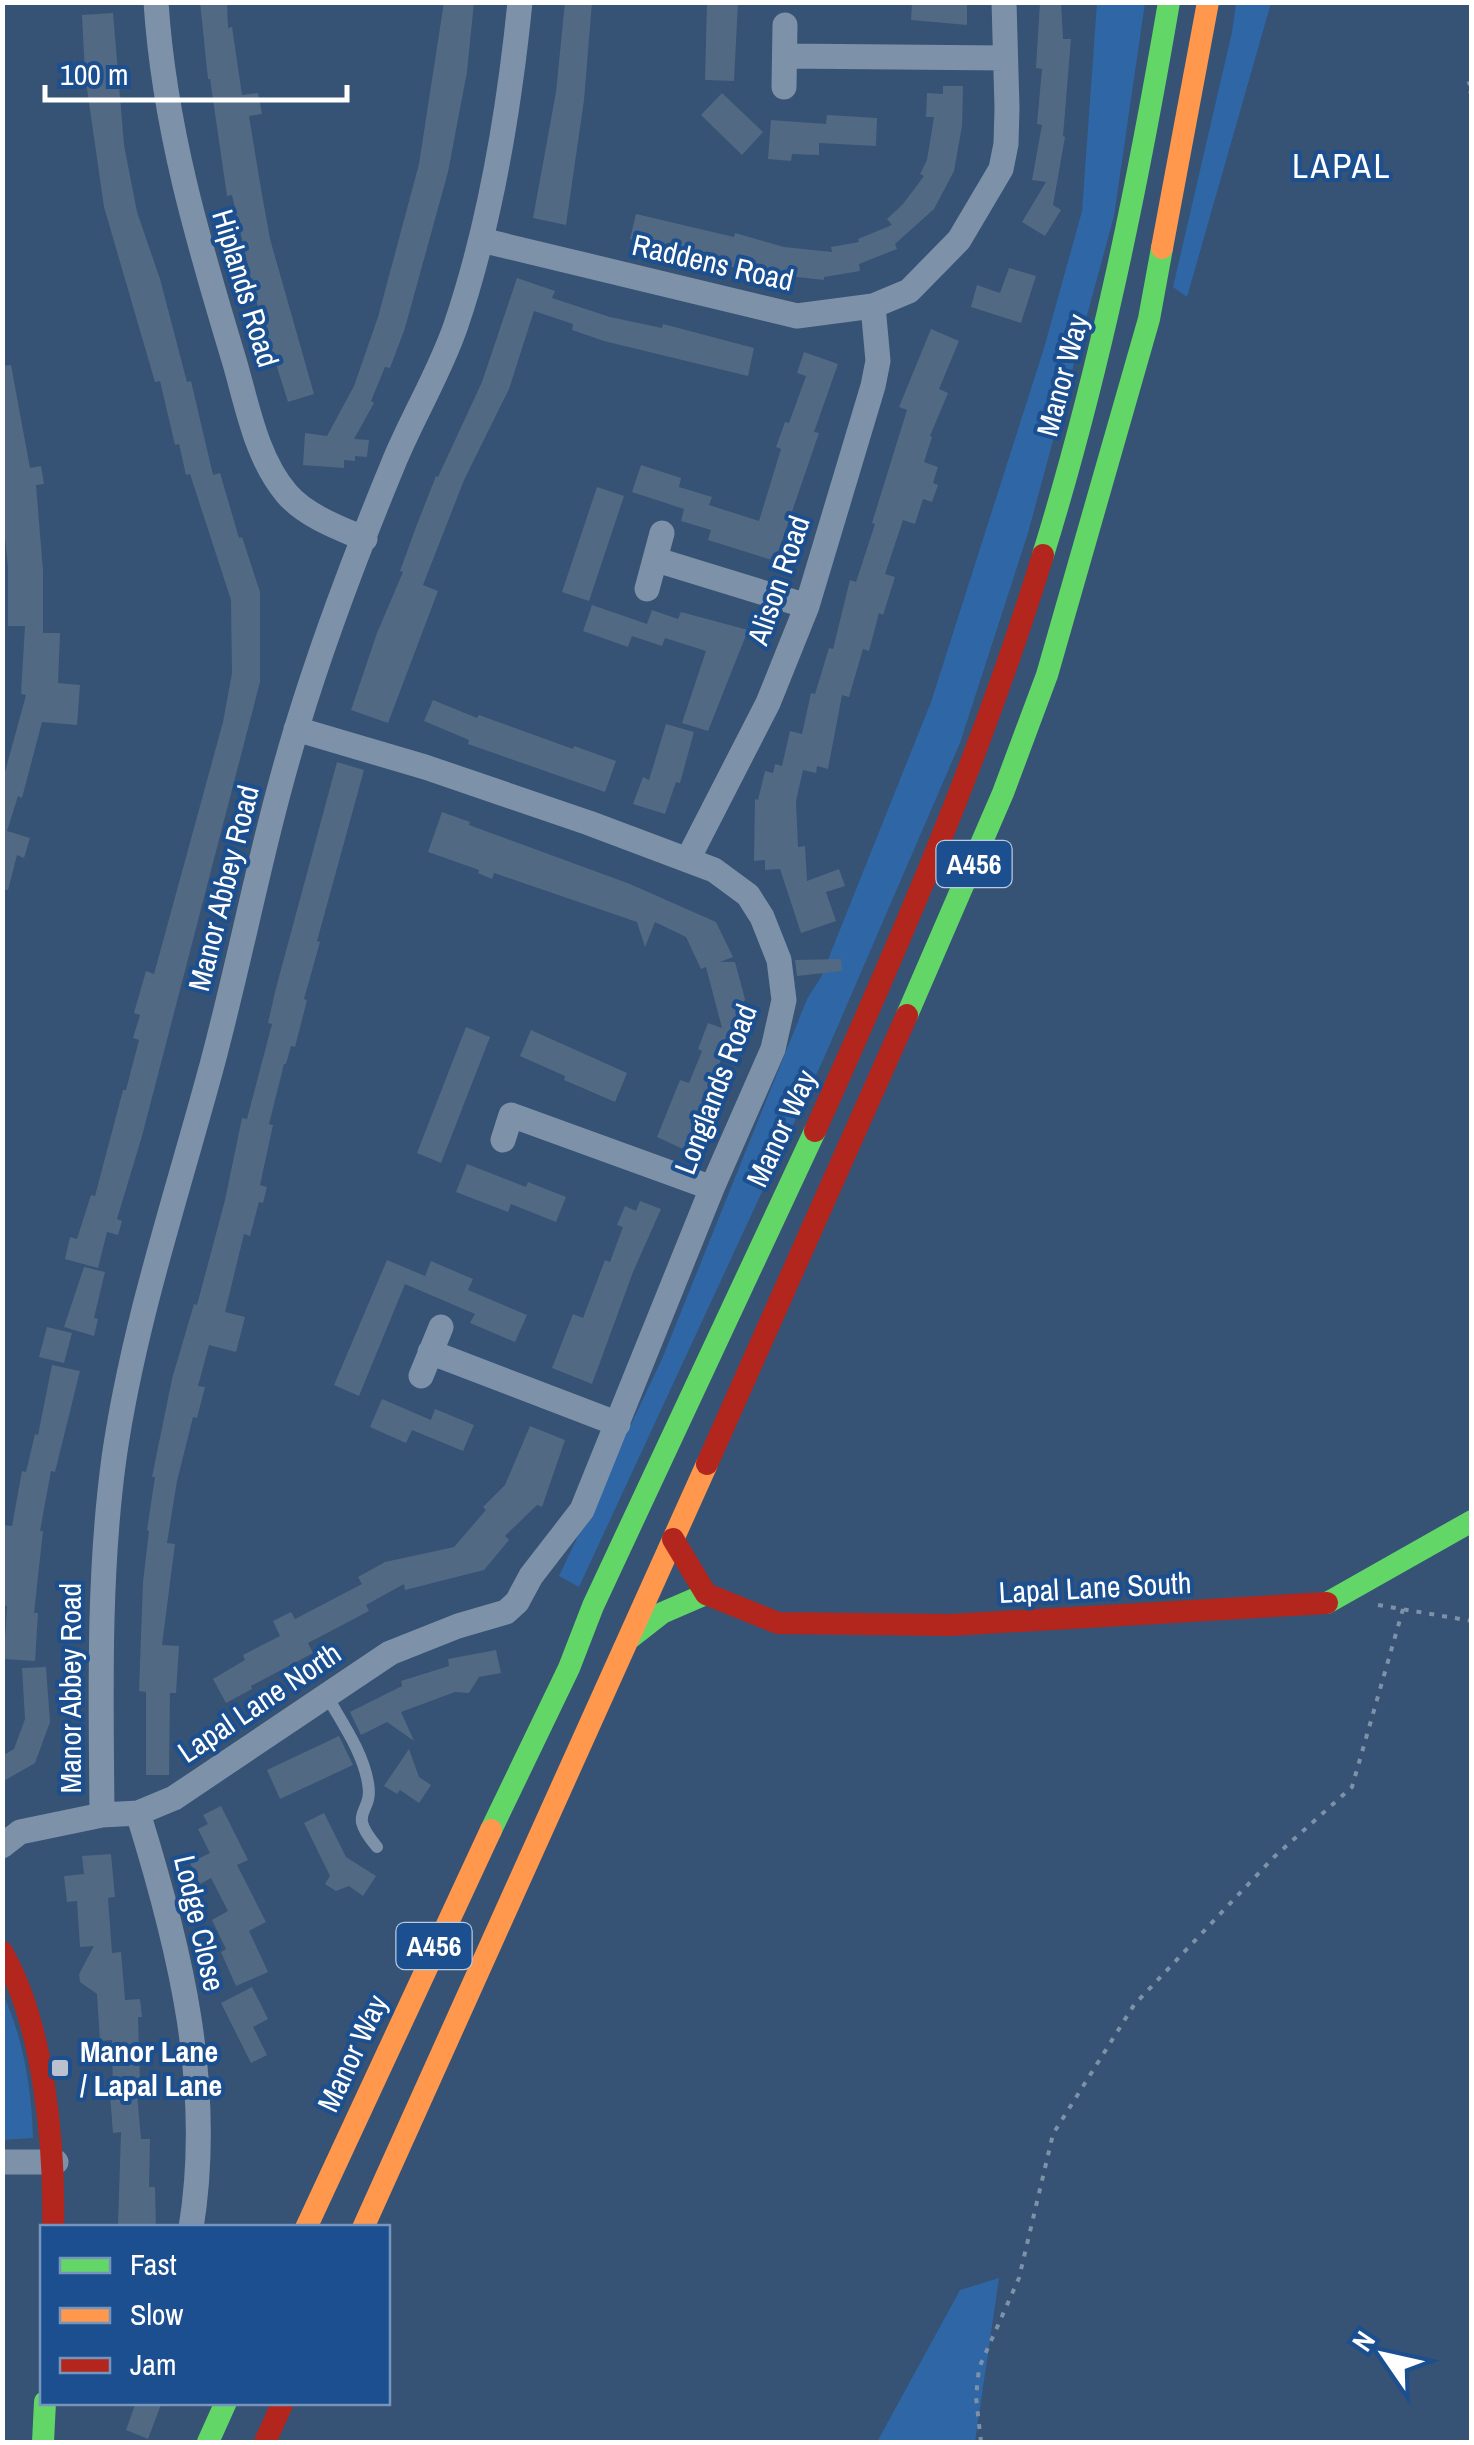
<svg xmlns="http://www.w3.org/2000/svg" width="1474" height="2445" viewBox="0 0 1474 2445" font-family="'Archivo Narrow',sans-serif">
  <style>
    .green { fill: #2f66a5 }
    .building { fill: #526984 }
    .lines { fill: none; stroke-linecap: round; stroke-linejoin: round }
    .path { stroke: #7d92a8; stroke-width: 4; stroke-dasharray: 5 8; stroke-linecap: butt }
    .lane { stroke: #7d92a8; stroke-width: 12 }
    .street { stroke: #7d92a8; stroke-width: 25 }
    .fast { stroke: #63d668; stroke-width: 22 }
    .slow { stroke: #ff974d; stroke-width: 22 }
    .jam { stroke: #b3261e; stroke-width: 22 }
    .poi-dot { fill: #b9c2ce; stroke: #1b4f8f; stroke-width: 4 }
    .labels { text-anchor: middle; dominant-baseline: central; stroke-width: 8; stroke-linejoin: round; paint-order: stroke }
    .shield { fill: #1b4f8f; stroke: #bbcadd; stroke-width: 2.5 }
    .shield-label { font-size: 28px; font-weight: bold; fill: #fff }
    .street-label { font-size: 30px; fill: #fff; stroke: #1b4f8f }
    .poi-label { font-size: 30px; font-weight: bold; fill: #fff; stroke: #1b4f8f; text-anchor: start }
    .quarter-label { font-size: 35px; letter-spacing: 2.5px; fill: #fff; stroke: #1b4f8f }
  </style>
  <rect width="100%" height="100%" fill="#365274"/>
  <path class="green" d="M1097,3H1145L1114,216L1028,533L960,743L824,1058L579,1587L559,1576L662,1359L807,999L821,977L931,702L1044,348L1082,211Z
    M1236,3H1271L1187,297L1173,287L1232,32Z
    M2,1992C23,2036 32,2090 33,2138L3,2140Z
    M999,2278L975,2442H877L960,2290Z"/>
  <path class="building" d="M200,2H227L228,28L232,27L242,95L258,93L262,114L249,116L261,189L270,239L314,394L288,402L255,297L232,195L227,196L210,79H208Z
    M444,2H474L467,72L448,172L405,328L390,368L385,367L371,401L374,403L354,439L369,440L367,457L355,456V461L344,460V468L303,465L305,433L327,436L354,386L378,317L419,164Z
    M565,2H592L584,100L566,225L533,218L556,92Z
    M707,2H738L734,81L705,80Z
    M912,2H967V25L911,20Z
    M1040,2H1061L1063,39H1071L1063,136L1065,137L1053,205L1061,210L1045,236L1022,222L1046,182L1032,180L1042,125L1037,124L1042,69L1036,68Z
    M113,13L124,145L137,212L160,279L187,382L191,381L213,475L220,473L239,538L242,537L260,592V682L142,1136L117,1219L122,1221L118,1235L107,1232L98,1268L65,1259L70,1237L77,1239L91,1195L95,1196L123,1090H126L139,1040L133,1038L140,1015L134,1013L146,971L154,974L223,722L232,673L231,600L190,474L186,475L179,444L175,445L160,381L155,382L104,207L85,75L82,15Z
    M943,86H963L962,126L954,171L934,209L895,244L897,249L859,264L860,271L824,277V280L770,274L769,277L630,239L636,214L734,237L735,233L784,247L832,252L831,247L859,242L858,239L892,225L887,219L903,204L924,176L920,174L927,160L934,117H926L927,93L943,94Z
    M722,93L763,132L742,155L701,115Z
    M827,115L877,118L876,146L819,143V155L792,154L791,161L768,159L771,120L826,124Z
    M1009,268L1036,276L1021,323L971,307L977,285L1000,293Z
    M517,278L555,291L552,298L610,317L662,328L663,324L754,348L748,376L604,341L572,330L573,324L534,311L509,389L464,480L423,585L438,591L388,723L351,710L377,633L403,572L400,571L416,527L436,476L438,477L482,382Z
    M931,329L959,341L939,389L948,393L930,436L932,437L924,462L938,467L933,483L938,485L932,502L923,499L915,524L903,520L885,574L895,577L883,615L879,613L869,651L863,649L849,697L842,695L828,769L817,766L816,773L803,770L796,801L798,847L805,846L807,881L839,869L845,886L826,892L836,921L801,933L780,869L765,870V860L754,861L755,799L758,800L765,771L773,773L775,764L782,766L790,731L802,734L811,693L815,694L829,648L833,649L850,580L856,582L875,524L872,523L907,410L899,407Z
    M804,352L838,364L814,432L819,433L775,561L708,540L711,530L681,521L684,509L632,492L641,465L681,478L679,487L712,497L709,505L759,521L781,449L776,447L785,422L789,423L806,376L797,373Z
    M11,365L30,468L41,466L44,484L36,485L43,571V633H60L58,683L80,685L77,725L42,722L22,798L18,796L7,831L30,838L24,858L17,855L8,890L2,889V783L26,695L21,694L25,626H8V568L2,502V366Z
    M597,487L624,496L589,601L562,592Z
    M592,605L647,624L652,610L678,619L681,612L748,630L708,731L682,723L706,651L665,638L662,646L632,636L628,647L583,631Z
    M433,700L477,718L479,715L573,749L574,746L616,761L605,792L468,744L469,740L424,721Z
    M666,724L694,732L680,783L676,782L665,814L633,804L643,777L649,780Z
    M337,762L364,770L317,941L320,942L304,999L307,1000L295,1047L291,1046L286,1064H284L269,1124L273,1125L260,1185L267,1187L263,1203L259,1202L250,1236L244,1234L225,1312L245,1317L236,1352L209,1345L198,1386L205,1387L197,1418L193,1417L177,1481L167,1543L175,1544L162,1645L179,1646L176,1693H170L169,1775H146V1692L139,1691L143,1582L149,1531L147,1530L155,1477H152L172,1379L194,1304L197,1305L225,1200L242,1118L247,1119L272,1024L268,1023L276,988Z
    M442,812L470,822L469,825L630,884L716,922L733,957L720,962H735L745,999L685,1150L657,1137L680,1080L689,1083L702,1051L698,1049L708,1023L722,1028L706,967L701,969L686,937L655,922L645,947L637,922L494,873L492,879L478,873L479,870L428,852Z
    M841,959L842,971L797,976L795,960Z
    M466,1027L490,1037L441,1163L417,1153Z
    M531,1030L627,1073L615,1102L564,1080L565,1076L520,1056Z
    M467,1164L526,1187L528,1182L566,1197L556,1222L511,1204L508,1212L456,1192Z
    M640,1201L661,1209L633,1272L592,1384L552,1368L573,1314L583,1318L605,1260L610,1262L623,1227L617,1225L625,1206L636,1211Z
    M387,1260L425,1276L431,1261L473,1279L468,1290L527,1315L515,1342L470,1323L475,1314L405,1284L359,1396L334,1385Z
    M84,1267L105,1272L94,1318L98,1319L94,1336L64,1327Z
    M47,1327L72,1333L64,1363L39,1357Z
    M52,1365L80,1371L55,1472L51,1471L40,1531H43L34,1613H38L35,1661L4,1659L7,1606L2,1605V1525L12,1526L22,1471L26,1472L35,1434L38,1435Z
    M382,1399L431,1420L435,1409L474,1425L463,1451L412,1430L406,1443L370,1427Z
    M530,1426L565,1440L542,1507L537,1505L505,1536L509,1540L484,1570L405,1590L404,1584L366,1605L369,1611L308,1643L313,1653L251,1686L252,1689L226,1703L213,1679L245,1660L243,1655L280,1636L273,1621L291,1612L295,1619L362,1584L358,1577L385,1562L454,1547L486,1510L483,1507L505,1485Z
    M496,1650L501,1673L479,1677L469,1693L455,1692L401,1712L414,1741L387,1722L361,1735L350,1712L402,1686L401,1681L449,1666L448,1659Z
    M46,1667L50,1722L35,1763L2,1782V1756L14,1749L25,1719L22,1668Z
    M339,1736L353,1765L280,1799L267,1770Z
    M409,1749L419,1777L431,1785L419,1803L400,1790L397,1794L384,1786Z
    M221,1806L248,1860L237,1865L266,1922L249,1931L268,1972L236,1986L221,1952L226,1949L212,1920L228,1911L211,1878L200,1884L190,1863L210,1853L198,1829L208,1824L203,1815Z
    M324,1813L346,1857L376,1876L363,1896L349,1886L336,1891L325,1884L330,1876L304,1823Z
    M111,1854L115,1897L108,1898L112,1953L121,1952L125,2000L140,1999L142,2017H138L140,2082H136L141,2139H150L149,2187H155L156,2228L118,2224L121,2132L113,2133L110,2095H113L112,2040L100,2041L97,1994L80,1982L79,1974L94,1946L80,1947L77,1901L67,1902L64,1876L84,1874L82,1856Z
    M252,1987L268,2019L253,2027L267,2055L251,2063L221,2003Z
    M136,2402H162L148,2439L126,2430Z"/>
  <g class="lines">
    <path class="path" d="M1472,82L1467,84L1472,96
      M1378,1605L1472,1621
      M981,2442L976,2397L979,2368L1019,2278L1053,2134L1134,2005L1274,1857L1352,1787L1403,1609"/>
    <path class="lane" d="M327,1696C342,1723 363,1752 368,1783C374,1816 345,1809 377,1847"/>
    <path class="street" d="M156,2C164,126 198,241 234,360C247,404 256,458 287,494C306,516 339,528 365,539
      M785,56L1005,58
      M784,87L785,25
      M481,240L797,316L873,306L909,291L959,240L1001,169L1006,144L1007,108L1004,2
      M657,560L807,606
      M647,589L662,533
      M688,859L768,703L807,606L873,386L878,361L873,306
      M503,1140L511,1115L712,1188
      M430,1352L618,1424
      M421,1376L441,1327
      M138,1813C180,1948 214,2086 191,2228
      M102,1815C101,1695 98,1576 114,1458C133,1325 177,1195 212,1065C242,953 263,838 297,727C324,638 358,549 394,462C413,416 440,372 456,325C491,222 509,111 520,2
      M2,1846L20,1832L102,1815L138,1813L174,1798L390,1653L458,1626L506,1612L517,1602L531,1576L582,1510L712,1188L773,1049L784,1000L779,960L762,917L748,895L714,870L589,823L425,767L296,729
      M2,2162H56"/>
    <path class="fast" d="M1043,555C1099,374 1137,189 1169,2
      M907,1015L1003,793L1047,675L1149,319L1162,248
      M1327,1603L1472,1521
      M630,1638L662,1613L706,1594
      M491,1830L569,1668L593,1606L815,1131
      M43,2442L45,2402
      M208,2442L226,2402"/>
    <path class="slow" d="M1162,248L1208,2
      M306,2228L491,1830
      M363,2228L707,1464"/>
    <path class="jam" d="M815,1131C900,942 982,753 1043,555
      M707,1464L907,1015
      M673,1539L706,1594L778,1623L950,1625L1327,1603
      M2,1952C44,2024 55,2146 53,2228
      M265,2442L283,2402"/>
  </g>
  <rect class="poi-dot" x="50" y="2058" width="20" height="20" rx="5"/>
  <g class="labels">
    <g class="shield">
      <rect x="936.5" y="841" width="75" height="46" rx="8"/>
      <rect x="396.5" y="1923" width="75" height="46" rx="8"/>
    </g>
    <g class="shield-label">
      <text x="974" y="864">A456</text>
      <text x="434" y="1946">A456</text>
    </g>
    <g class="street-label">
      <text transform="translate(713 262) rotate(13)">Raddens Road</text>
      <text transform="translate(246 288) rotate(73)">Hiplands Road</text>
      <text transform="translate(1062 375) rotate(-75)">Manor Way</text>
      <text transform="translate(778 580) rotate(-71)">Alison Road</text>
      <text transform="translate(223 888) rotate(-76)">Manor Abbey Road</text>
      <text transform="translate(715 1089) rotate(-69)">Longlands Road</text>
      <text transform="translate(781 1128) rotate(-65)">Manor Way</text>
      <text transform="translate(1095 1587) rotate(-3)">Lapal Lane South</text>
      <text transform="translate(70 1688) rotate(-90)">Manor Abbey Road</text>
      <text transform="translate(259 1702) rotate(-34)">Lapal Lane North</text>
      <text transform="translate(200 1923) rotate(77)">Lodge Close</text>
      <text transform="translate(352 2053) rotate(-65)">Manor Way</text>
    </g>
    <g class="poi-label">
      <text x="80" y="2051">Manor Lane<tspan x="80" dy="34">/ Lapal Lane</tspan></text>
    </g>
    <g class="quarter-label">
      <text x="1342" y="165">LAPAL</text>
    </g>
  </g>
  <rect width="1474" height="2445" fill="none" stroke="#ffffff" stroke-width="10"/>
  <rect x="40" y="2225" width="350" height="180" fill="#1b4f8f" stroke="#7695bc" stroke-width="2.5"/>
  <rect x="60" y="2258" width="50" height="15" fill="#63d668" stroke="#7695bc" stroke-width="2.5"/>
  <text x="130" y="2275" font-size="30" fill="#ffffff">Fast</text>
  <rect x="60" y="2308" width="50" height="15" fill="#ff974d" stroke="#7695bc" stroke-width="2.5"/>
  <text x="130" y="2325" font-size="30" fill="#ffffff">Slow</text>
  <rect x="60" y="2358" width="50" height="15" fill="#b3261e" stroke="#7695bc" stroke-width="2.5"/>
  <text x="130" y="2375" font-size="30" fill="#ffffff">Jam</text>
  <g transform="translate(1384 2355) rotate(304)" stroke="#1b4f8f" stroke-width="8" paint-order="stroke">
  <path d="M0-8L18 38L0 25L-18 38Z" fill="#ffffff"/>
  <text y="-15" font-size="28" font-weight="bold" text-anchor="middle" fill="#ffffff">N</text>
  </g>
  <path d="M45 85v15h302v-15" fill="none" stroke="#ffffff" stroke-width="5"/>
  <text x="60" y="85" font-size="30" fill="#ffffff" stroke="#1b4f8f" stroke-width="8" paint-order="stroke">100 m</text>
</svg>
